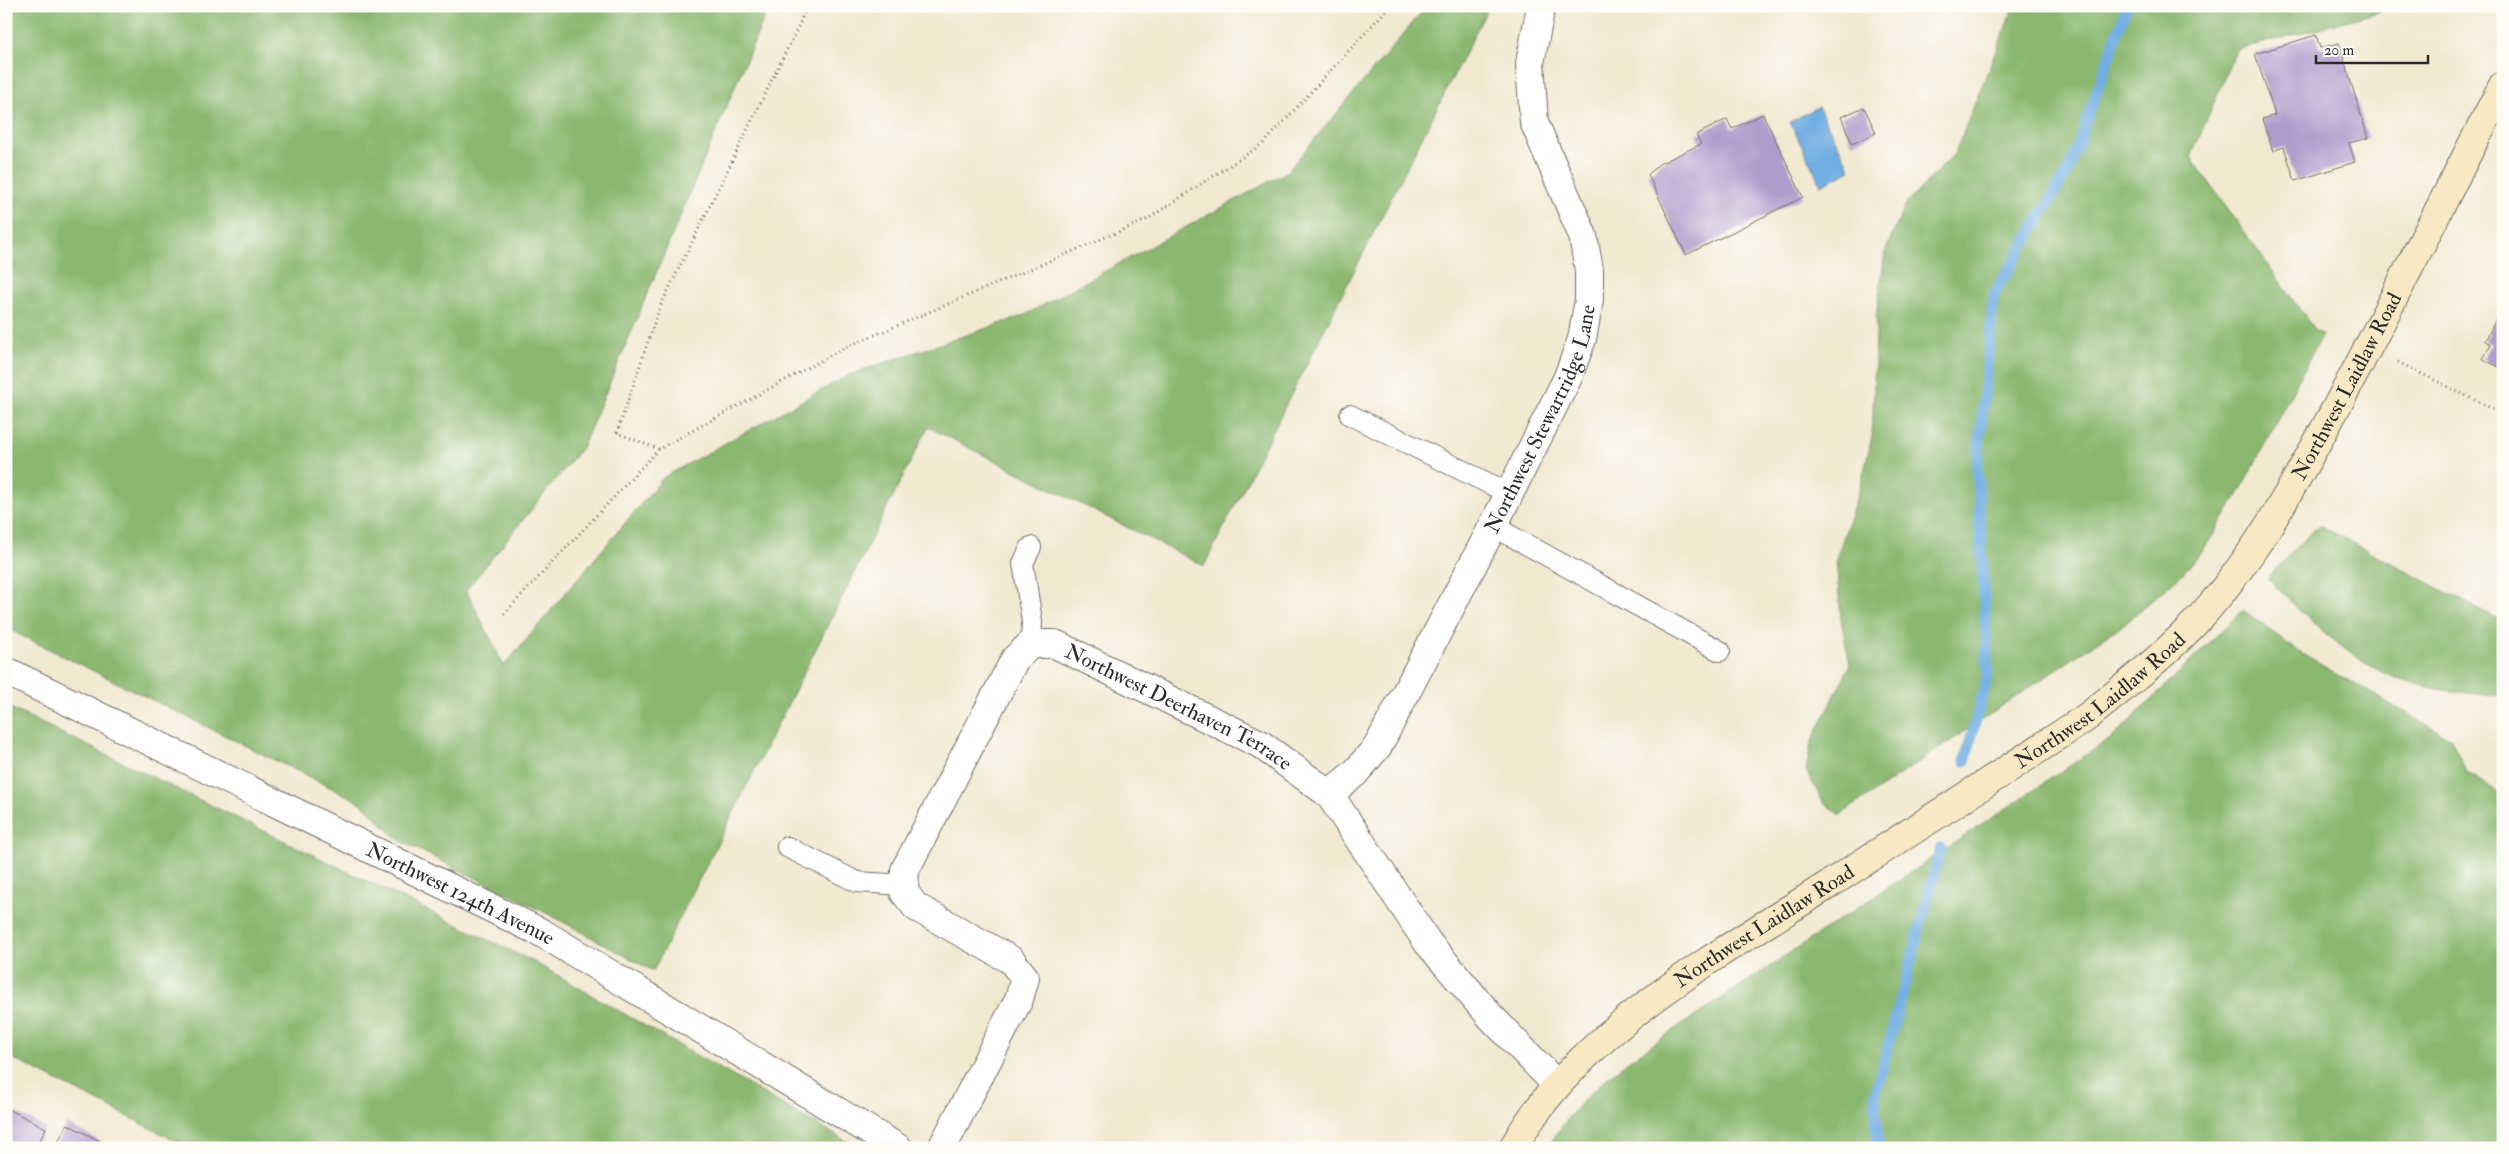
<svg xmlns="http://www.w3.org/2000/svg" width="2509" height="1154" viewBox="0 0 2509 1154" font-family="'IM FELL Double Pica',serif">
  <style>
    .forest { fill: #8ab76f; stroke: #5a714d }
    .water { fill: #6fade2; stroke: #4d6c86 }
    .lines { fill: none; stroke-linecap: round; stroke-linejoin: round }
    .stream { stroke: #6fade2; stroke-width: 11 }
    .building { fill: #b09bcc }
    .lane-casing { stroke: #706d65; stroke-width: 22 }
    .street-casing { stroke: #706d65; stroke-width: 30 }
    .secondary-casing { stroke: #706d65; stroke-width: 30 }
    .path { stroke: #706d65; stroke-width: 3; stroke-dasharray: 1 4; stroke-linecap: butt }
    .lane { stroke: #fff; stroke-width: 20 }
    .street { stroke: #fff; stroke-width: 28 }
    .secondary { stroke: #f8e8c3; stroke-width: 28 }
    .labels { text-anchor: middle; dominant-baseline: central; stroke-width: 4.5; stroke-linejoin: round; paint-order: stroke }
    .street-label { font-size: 21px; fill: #2b2b2b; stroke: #fdfcf7 }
  </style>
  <rect width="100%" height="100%" fill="#fdfcf7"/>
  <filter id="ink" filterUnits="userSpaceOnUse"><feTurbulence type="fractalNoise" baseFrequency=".02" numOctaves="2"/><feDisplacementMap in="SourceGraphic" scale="10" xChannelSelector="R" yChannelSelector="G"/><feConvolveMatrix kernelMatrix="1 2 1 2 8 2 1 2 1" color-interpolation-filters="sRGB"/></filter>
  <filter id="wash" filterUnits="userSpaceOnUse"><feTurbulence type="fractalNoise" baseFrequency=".0096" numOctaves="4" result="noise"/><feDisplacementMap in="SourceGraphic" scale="20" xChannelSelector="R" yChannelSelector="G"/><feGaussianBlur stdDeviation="1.12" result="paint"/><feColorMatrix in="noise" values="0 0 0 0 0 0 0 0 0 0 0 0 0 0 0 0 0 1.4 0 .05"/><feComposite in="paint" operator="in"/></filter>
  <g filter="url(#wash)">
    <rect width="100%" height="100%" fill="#f1e8d0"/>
    <path class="forest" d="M6,6H769L583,446L466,590L504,666L664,477L851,374L1023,316L1287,172L1427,6H1489L1204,566L928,427L653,971L554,917L399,840L360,802L6,628Z
      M2014,6H2379V12L2236,50L2191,157L2315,331L2322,335L2237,497L2203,551L2181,575L2127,622L1840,815L1823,802L1806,771L1811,743L1850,665L1841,619L1836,560L1861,484L1872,437L1877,310L1885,253L1905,205L1955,153Z
      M2319,525L2503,622V697C2470,693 2436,691 2404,681C2352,664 2305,616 2267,578Z
      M2243,610L2302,654L2451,739L2467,773L2503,795V1148H1548C1568,1112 1599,1083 1631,1059L2113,737Z
      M6,706L534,962L858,1148H190L6,1055Z"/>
    <path class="water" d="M1818,107L1851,170L1821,185L1790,122Z"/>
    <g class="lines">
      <path class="stream" d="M1965,761L1988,674L1977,466L1994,294L2070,167L2127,6
        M1878,1148L1875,1095L1941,848"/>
    </g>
    <g id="blocks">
      <path class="building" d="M2316,35L2320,48L2339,43L2368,138L2349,143L2355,162L2295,181L2284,147L2273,151L2262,119L2275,115L2255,54Z
        M1864,107L1876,133L1852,144L1841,117Z
        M1763,114L1803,197L1686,255L1648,175L1659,164L1701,144L1696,135L1727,119L1732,129Z
        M2498,316L2503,318V369L2483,359L2491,344L2485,341Z
        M6,1108L46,1128L36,1148H6Z
        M67,1124L98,1140L113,1148H55Z"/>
    </g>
  </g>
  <g filter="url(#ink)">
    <use href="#blocks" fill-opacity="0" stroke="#706d65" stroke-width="1"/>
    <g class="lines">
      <g class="lane-casing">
        <path id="lane" d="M1350,415L1508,493
          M1493,526L1720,651
          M1031,547L1023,563L1032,622L1031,644
          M787,847L857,882L905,885"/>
      </g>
      <g class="street-casing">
        <g id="street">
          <path id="s1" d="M6,671L542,933L898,1148"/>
          <path id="s2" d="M1329,794L1355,773L1378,746L1493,526L1568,377L1582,339L1589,300V270L1583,236L1534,122L1530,63L1541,6"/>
          <path id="s3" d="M942,1148L1019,999L1025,978L1011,960L916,907L904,892L905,870L1015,659L1031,644H1055L1260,744L1329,794L1428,943L1491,1017L1557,1085"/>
        </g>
      </g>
      <g class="secondary-casing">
        <g id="secondary">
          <path id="s4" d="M1513,1148C1576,1032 1720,954 1828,885C1915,829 2001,774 2087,717C2123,688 2160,659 2192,626C2253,562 2295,483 2337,406C2394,300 2447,192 2503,85"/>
        </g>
      </g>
      <path class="path" d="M2398,362L2503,414
        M659,449L617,433L659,309L800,23L806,6
        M504,614L659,449L842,349L1146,220L1264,143L1390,6"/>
      <use href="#lane" class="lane"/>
      <use href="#street" class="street"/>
      <use href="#secondary" class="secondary"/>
    </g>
  </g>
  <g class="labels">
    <g class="street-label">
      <text stroke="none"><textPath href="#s4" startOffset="1149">Northwest Laidlaw Road</textPath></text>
      <text stroke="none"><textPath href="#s2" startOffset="435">Northwest Stewartridge Lane</textPath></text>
      <text stroke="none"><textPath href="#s4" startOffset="744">Northwest Laidlaw Road</textPath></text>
      <text stroke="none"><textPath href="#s3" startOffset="785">Northwest Deerhaven Terrace</textPath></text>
      <text stroke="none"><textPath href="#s1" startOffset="506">Northwest 124th Avenue</textPath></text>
      <text stroke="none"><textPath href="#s4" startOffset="339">Northwest Laidlaw Road</textPath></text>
    </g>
  </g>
  <rect width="2509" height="1154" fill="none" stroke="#fdfcf7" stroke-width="25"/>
  <path d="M2316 55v8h112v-8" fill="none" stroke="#2b2b2b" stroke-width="2.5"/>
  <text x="2324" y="55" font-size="15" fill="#2b2b2b" stroke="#fdfcf7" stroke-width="4" paint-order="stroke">20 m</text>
</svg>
